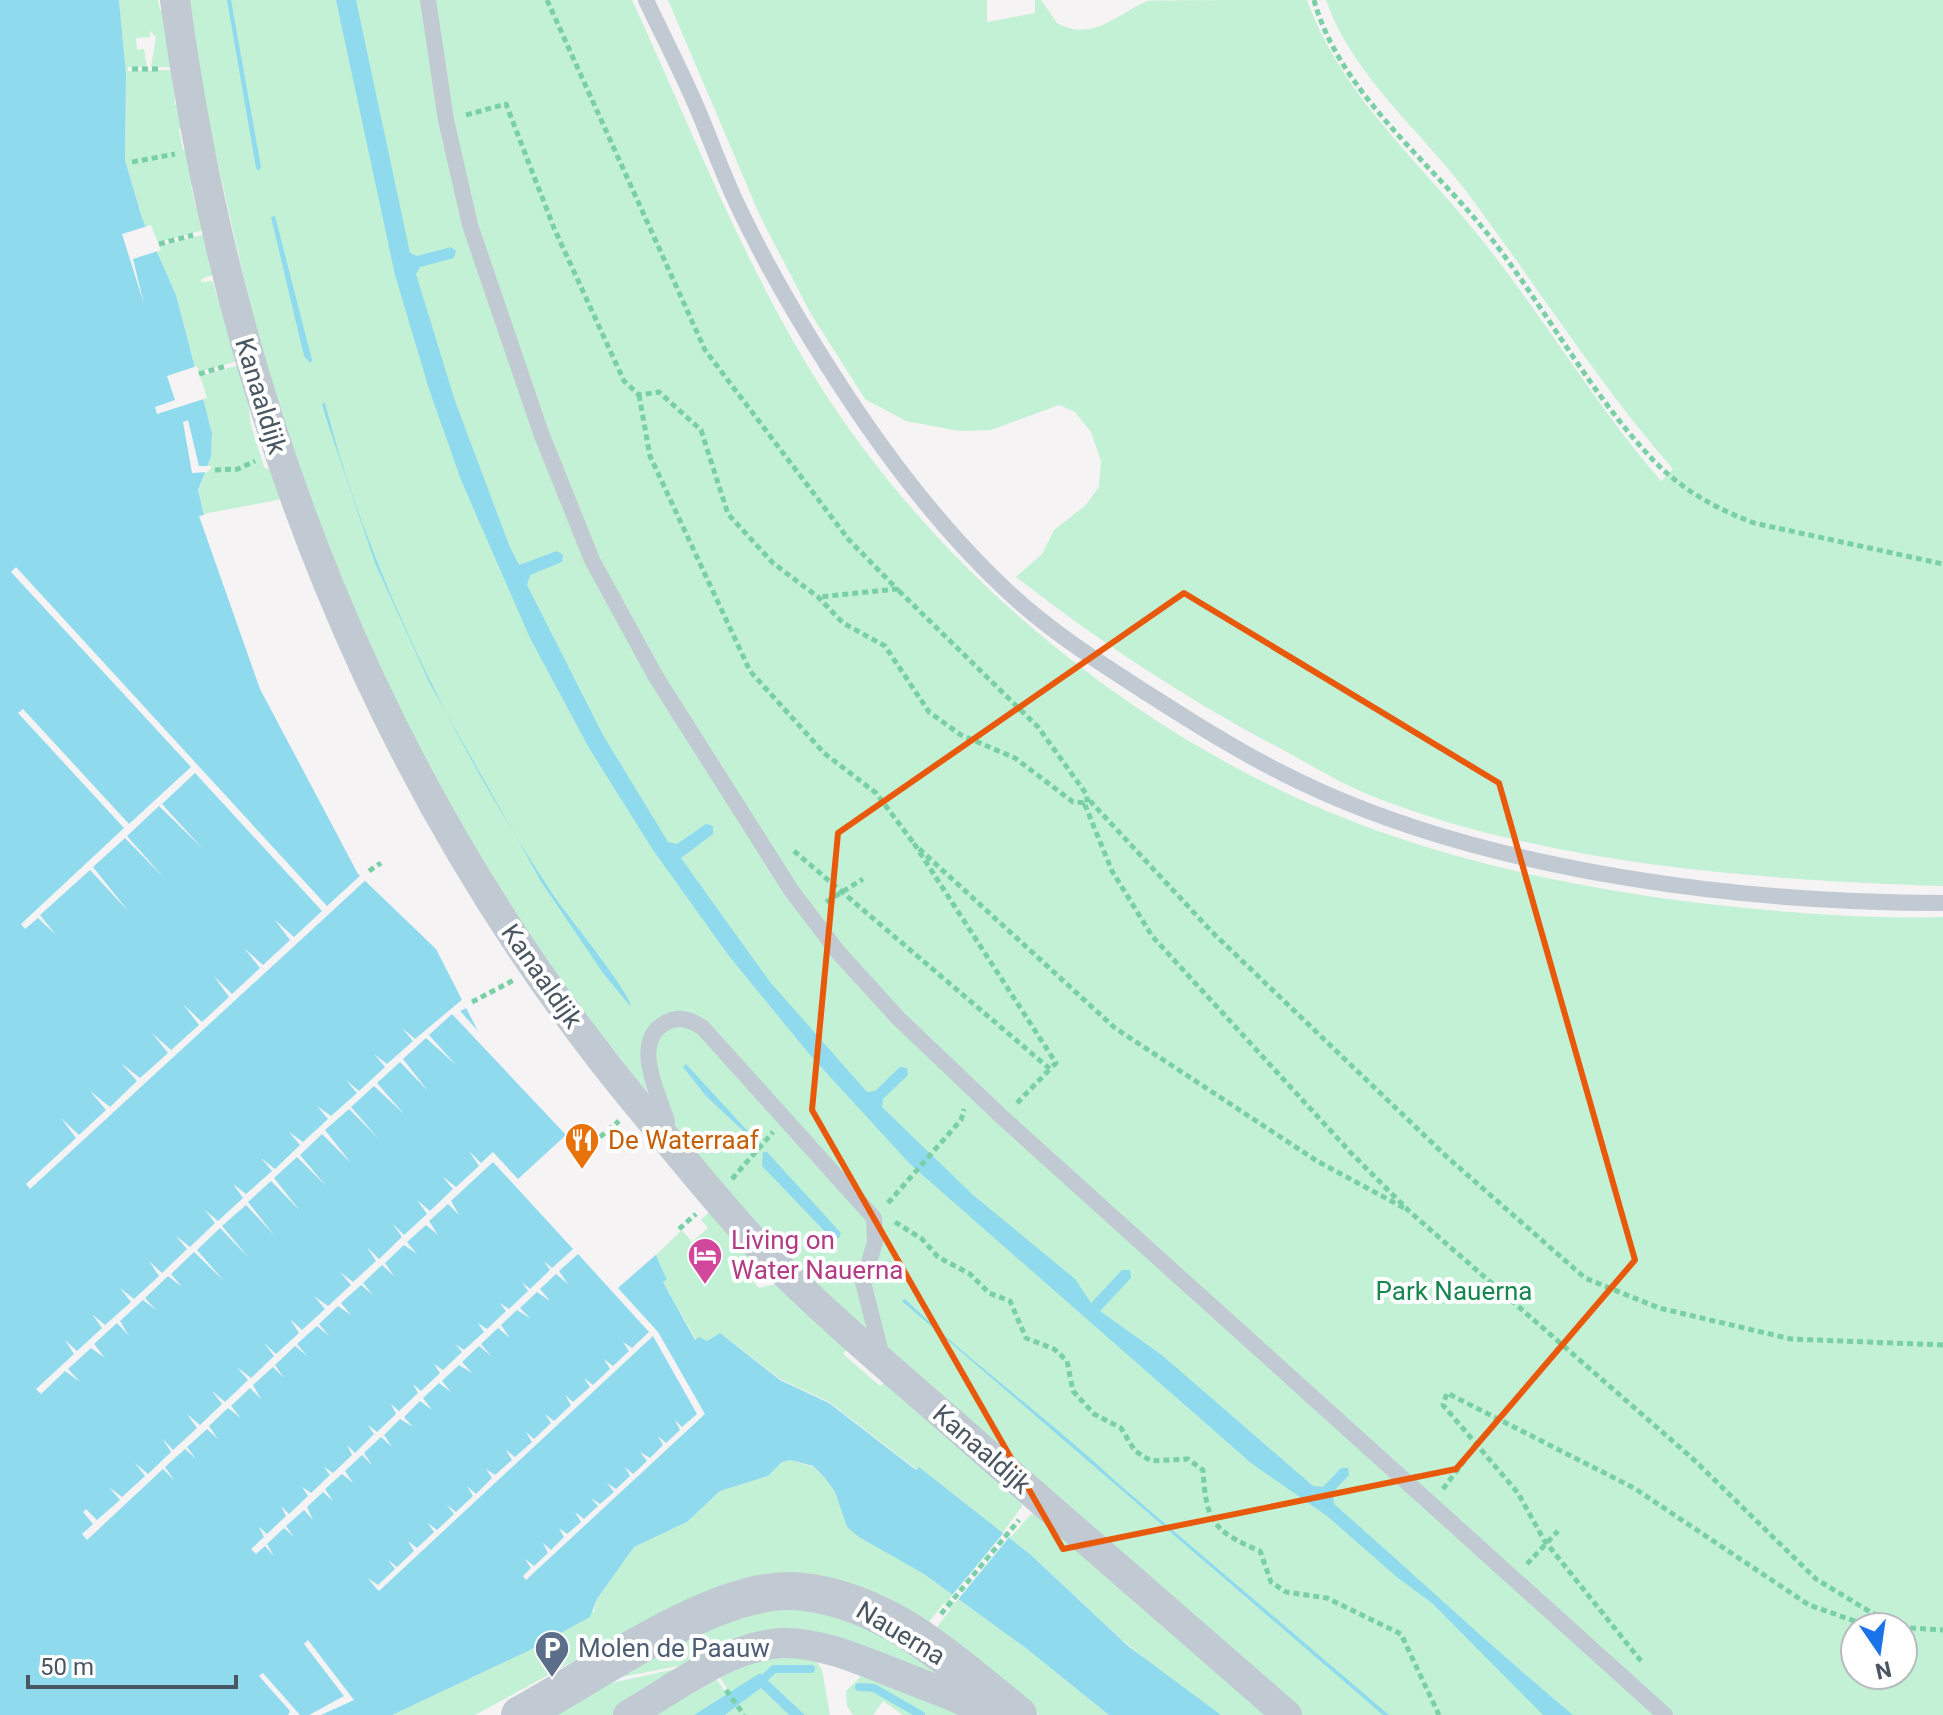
<svg xmlns="http://www.w3.org/2000/svg" width="1943" height="1715" viewBox="0 0 1943 1715" font-family="Roboto,sans-serif">
  <style>
    .green { fill: #c3f1d5; fill-rule: evenodd }
    .water { fill: #90daee }
    .pier { fill: #f5f3f3 }
    .lines { fill: none; stroke-linecap: round; stroke-linejoin: round }
    .stream { stroke: #90daee; stroke-width: 8 }
    .path { stroke: #7ad0a6; stroke-width: 5; stroke-dasharray: 6 4; stroke-linecap: butt }
    .service { stroke: #c1cad2; stroke-width: 16 }
    .minor { stroke: #c1cad2; stroke-width: 30 }
    .tertiary { stroke: #c1cad2; stroke-width: 38 }
    .marked { fill: none; stroke: #e8590c; stroke-width: 6; stroke-linejoin: round }
    .labels { text-anchor: middle; dominant-baseline: central; stroke-width: 8; stroke-linejoin: round; paint-order: stroke }
    .street-label { font-size: 26px; fill: #4a5661; stroke: #fff }
    .food-label { font-size: 26px; fill: #c56008; stroke: #fff; text-anchor: start }
    .hotel-label { font-size: 26px; fill: #b23c85; stroke: #fff; text-anchor: start }
    .park-label { font-size: 26px; fill: #17864f; stroke: #fff }
    .service-label { font-size: 26px; fill: #4e5e75; stroke: #fff; text-anchor: start }
  </style>
  <rect width="100%" height="100%" fill="#f5f3f3"/>
  <path class="green" d="M119,0H158L160,10H163L172,67H151L156,37L150,31V37L136,38L137,50L144,49L147,67H128V71L173,70L175,105L185,104L189,127L179,129L183,150L194,149L201,184L191,187L196,208L206,206L211,228L159,242L160,246L212,232L222,272L201,279V282L213,281L217,297L227,294L245,359L199,372L201,376L246,363L250,422L264,467L280,475L288,498L198,515L204,514L198,490L211,457L212,433L176,295L142,218L125,160L126,74Z
    M181,0H632C700,147 757,301 852,433C979,610 1173,758 1378,831C1488,870 1603,892 1717,905C1792,913 1868,919 1943,917V1715H1297L781,1259L514,926L376,683L264,367ZM1855,1627H1903V1675H1855Z
    M668,0H987V22L1035,13V0H1041L1057,23C1092,43 1117,14 1147,1C1161,0 1282,0 1307,0C1339,88 1404,147 1463,217C1534,300 1589,398 1661,481L1673,469C1597,382 1535,283 1466,191C1419,129 1352,75 1326,0H1943V886C1760,880 1549,865 1377,798C1345,786 1315,767 1285,751C1189,701 1101,643 1016,577L1042,554L1054,530L1085,506L1099,487L1101,461L1091,432L1075,412L1059,405L991,430L959,431L906,421L865,399L811,314L761,218Z
    M709,1212L756,1261L745,1272L759,1288L785,1282L852,1343L843,1354L880,1386L889,1377L1021,1502L1022,1506L1004,1531L1012,1536L1031,1514L1035,1515L1276,1715H1221L1184,1691L1121,1639L1031,1555L919,1467L916,1469L829,1402L780,1379L720,1333L707,1341L696,1340L663,1282L667,1280L656,1255L682,1230L692,1242L708,1228L701,1220Z
    M790,1460L813,1467L825,1478L835,1492L847,1527L924,1574L1027,1649L1109,1715H1039L966,1658L937,1627L951,1609L944,1603L929,1622L865,1595L618,1637L475,1715H392L528,1651L594,1611L597,1599L634,1547L687,1522L720,1491L768,1476L782,1462Z
    M785,1604L865,1622L977,1698L829,1644L699,1662L606,1680L686,1635Z
    M758,1654L815,1659L822,1670L830,1715H805L760,1673L731,1694L718,1675L715,1677L728,1696L694,1715H644Z
    M694,1665L615,1715H543L593,1687Z
    M862,1675L977,1715H903L883,1701L873,1715H853L847,1706L846,1691Z
    M761,1688L789,1715H725Z"/>
  <path class="water" d="M0,0H119L126,74L125,160L142,218L176,295L212,433L211,457L198,490L204,515L199,516L260,689L358,874L436,949L482,1039L556,1118L656,1255L667,1280L663,1282L695,1340L699,1337L707,1341L720,1333L780,1380L829,1403L916,1470L919,1467L1031,1555L1128,1646L1221,1715H1109L1027,1649L924,1574L859,1537L847,1527L835,1492L825,1478L813,1466L790,1460L782,1462L768,1476L720,1491L687,1522L634,1547L597,1599L590,1617L528,1651L392,1715H0Z
    M227,0H231L261,167L259,171L256,168Z
    M336,0H356L410,253L417,256L451,247L456,251L454,258L420,267L416,274L455,401L509,545L519,565L557,551L563,555L562,562L530,575L527,585L603,735L668,842L677,844L706,824L713,826V834L681,858L770,982L867,1092L875,1091L900,1067L907,1068L908,1075L883,1099L882,1107L973,1195L1075,1279L1091,1303L1122,1270H1130L1131,1278L1100,1311L1163,1356L1313,1486L1323,1487L1341,1468H1348L1349,1475L1333,1492L1334,1504C1414,1574 1491,1647 1573,1715H1543L1432,1603L1398,1578L1327,1516L1251,1463L910,1164L810,1055L729,956L653,850L589,748L530,638L461,480L429,389L395,275Z
    M275,216L312,360L310,363L304,356L271,217Z
    M325,403C367,570 460,756 556,899C569,917 631,994 631,1007L603,973L542,883L430,684L375,563L326,418L322,404Z
    M686,1064L755,1139V1142L706,1096L683,1067Z
    M763,1152H767L841,1233L839,1238L834,1241L762,1166Z
    M905,1299C973,1365 1052,1421 1121,1486L1389,1715H1383L902,1301Z
    M760,1673L805,1715H789L761,1688L725,1715H694Z"/>
  <path class="pier" d="M151,225L161,250L133,259L144,304L122,234Z
    M197,366L207,398L157,414L155,407L175,400L167,376Z
    M188,420L199,466H212L208,472L192,473L183,422Z
    M16,567L327,906L363,873L368,878L30,1189L26,1184L76,1138L61,1118L79,1135L106,1110L90,1091L110,1107L137,1081L121,1063L140,1078L168,1053L152,1033L171,1050L199,1025L183,1004L202,1022L229,997L214,976L232,994L260,968L244,948L263,965L290,940L275,920L294,937L322,911L195,773L162,804L202,848L159,806L127,836L165,879L125,838L93,867L129,912L90,870L40,915L56,935L38,918L25,929L21,924L124,828L18,713L23,709L129,824L191,767L11,572Z
    M464,998L474,1011L469,1007L460,1011L643,1213L659,1252L618,1288L658,1332L705,1414L526,1580L523,1576L531,1568L525,1559L534,1566L548,1553L543,1543L551,1550L564,1537L559,1528L567,1534L581,1522L575,1512L584,1519L598,1506L591,1498L600,1504L614,1492L607,1483L616,1489L630,1476L625,1467L633,1474L647,1461L640,1452L650,1458L663,1445L658,1436L666,1443L680,1430L675,1420L682,1427L697,1414L653,1336L379,1591L375,1587L368,1578L378,1585L395,1569L388,1560L397,1567L414,1551L408,1541L417,1548L434,1532L428,1523L437,1530L454,1514L447,1505L456,1512L473,1496L467,1486L476,1494L492,1478L486,1469L495,1475L512,1460L506,1450L515,1457L532,1442L526,1432L534,1439L551,1423L545,1414L554,1421L571,1405L565,1395L573,1402L590,1387L584,1378L593,1385L610,1369L604,1359L613,1366L629,1351L623,1342L632,1348L649,1332L578,1254L559,1271L568,1284L556,1274L540,1289L550,1301L537,1292L520,1308L531,1319L517,1310L501,1325L510,1338L498,1328L481,1344L491,1356L479,1346L462,1362L472,1373L459,1365L442,1381L451,1392L439,1383L423,1398L432,1410L420,1401L404,1417L413,1427L400,1419L384,1435L392,1447L381,1437L364,1453L372,1465L362,1455L345,1471L353,1483L342,1474L325,1489L333,1501L323,1492L307,1507L313,1520L304,1510L286,1526L294,1537L284,1528L267,1544L274,1556L265,1546L256,1554L251,1549L264,1537L259,1527L267,1534L286,1516L281,1506L289,1514L308,1496L302,1487L311,1493L330,1475L324,1467L333,1473L352,1455L347,1445L355,1453L374,1434L368,1425L377,1432L396,1414L391,1404L399,1411L418,1393L413,1384L421,1391L440,1373L434,1364L443,1370L462,1352L455,1344L464,1350L484,1332L478,1323L487,1329L506,1311L500,1303L509,1309L528,1291L522,1282L530,1289L550,1270L544,1261L552,1268L573,1249L493,1162L451,1201L459,1215L448,1204L429,1221L438,1235L426,1225L407,1242L417,1254L404,1245L385,1263L394,1276L382,1265L363,1283L373,1295L361,1285L341,1303L351,1315L338,1306L319,1324L329,1336L317,1326L297,1344L307,1356L295,1346L275,1365L284,1378L273,1367L253,1385L261,1399L250,1388L231,1406L241,1418L228,1408L209,1426L218,1439L207,1429L187,1447L196,1459L185,1449L165,1467L174,1480L163,1469L87,1540L82,1534L93,1524L83,1512L86,1509L97,1520L120,1500L109,1487L122,1497L145,1476L135,1463L148,1474L171,1452L162,1438L173,1450L197,1428L187,1414L200,1425L222,1404L212,1391L225,1402L248,1380L237,1367L251,1378L274,1356L264,1343L276,1354L299,1333L290,1319L302,1330L325,1309L314,1296L328,1306L351,1285L340,1272L353,1282L376,1261L367,1247L379,1259L402,1237L392,1223L404,1235L427,1214L417,1200L430,1211L453,1189L442,1176L456,1187L479,1166L469,1151L481,1163L493,1152L518,1179L566,1135L452,1014L429,1035L456,1065L426,1038L403,1059L428,1091L400,1062L377,1083L404,1114L374,1086L351,1107L378,1138L349,1109L325,1130L351,1163L322,1134L300,1155L326,1186L297,1157L274,1178L300,1211L271,1181L248,1202L274,1235L246,1205L222,1226L249,1258L220,1228L197,1250L224,1281L194,1252L171,1274L182,1287L168,1276L145,1298L156,1310L143,1300L120,1321L129,1336L117,1323L94,1344L105,1358L91,1348L68,1369L80,1382L65,1371L41,1394L36,1389L74,1354L65,1340L77,1351L102,1328L92,1314L105,1325L131,1302L120,1288L134,1299L159,1276L149,1261L162,1273L187,1249L176,1236L190,1247L215,1223L205,1210L218,1221L243,1198L233,1184L246,1194L272,1171L261,1158L275,1169L300,1145L289,1132L303,1142L328,1119L317,1106L331,1116L357,1093L346,1080L359,1091L385,1067L374,1054L387,1064L413,1041L402,1028L415,1039Z
    M1006,1530L1011,1535L955,1603L949,1599Z
    M308,1640L354,1700L321,1715H309L344,1696L304,1644Z
    M263,1673L300,1715H288L290,1711L259,1676Z"/>
  <g class="lines">
    <path class="stream" d="M760,1682L774,1669H811
      M859,1687L874,1688L921,1715"/>
    <path class="path" d="M547,0L705,350L849,540L897,589L819,597
      M1314,0C1340,95 1436,166 1494,242C1549,314 1593,398 1656,463C1684,491 1717,509 1754,523L1943,564
      M132,69H160
      M466,115L506,104L554,228L624,381L639,395L659,392L701,430L728,514L773,563L818,597L843,623L885,646L929,712L961,735L1015,758L1073,802L1087,803V795L1038,727L897,589
      M132,162L175,154
      M159,244L193,235
      M199,374L226,366
      M639,395L650,456L750,671L824,753L876,793L915,845
      M215,470L238,469L255,461
      M794,851L1050,1069L1056,1063L915,845L1115,1028L1317,1161L1404,1208
      M369,871L381,863
      M826,902L863,879
      M472,1002L514,980
      M1017,1103L1050,1069
      M600,1137L619,1121
      M732,1179L773,1132
      M888,1203L961,1120L964,1109
      M895,1222L922,1239L938,1257L970,1274L989,1293L1010,1301L1026,1338L1054,1349L1067,1361L1073,1391L1094,1414L1121,1428L1135,1451L1151,1461L1188,1459L1203,1470C1206,1520 1212,1531 1260,1551L1271,1582L1286,1592L1327,1598L1401,1634L1439,1715
      M679,1229L696,1214
      M1943,1345L1791,1339L1659,1308L1585,1278L1447,1157L1212,932L1091,802L1085,805L1112,871L1152,936L1352,1154L1410,1212L1692,1458L1816,1579L1872,1613L1912,1628L1943,1630
      M1443,1489L1476,1445
      M1527,1564L1558,1531
      M941,1614L1019,1520
      M1641,1661L1544,1540L1518,1493L1443,1405L1447,1393L1634,1488L1809,1605L1869,1626L1893,1627
      M726,1690L744,1715"/>
    <path class="service" d="M428,0L446,120L470,225L541,433L592,560L656,677L791,890L838,952L898,1018L1003,1118L1665,1715
      M646,0C662,34 679,67 694,101C709,135 721,170 737,204C764,261 795,315 829,368C879,447 937,525 1005,589C1049,631 1100,663 1150,695C1206,731 1261,765 1322,792C1504,873 1745,903 1943,903
      M665,1133L667,1121C658,1093 630,1040 667,1022C680,1015 692,1020 703,1028L874,1218L875,1242L863,1282L883,1361"/>
    <path class="minor" d="M175,0C230,406 377,790 640,1107C681,1156 720,1206 764,1252C830,1320 905,1381 976,1444C1079,1535 1183,1625 1287,1715
      M628,1715C674,1689 727,1646 782,1643C821,1642 863,1661 899,1675C928,1687 962,1697 988,1715"/>
    <path class="tertiary" d="M520,1715C592,1676 707,1592 787,1591C826,1591 864,1606 897,1624C940,1649 979,1684 1018,1715"/>
  </g>
  <path class="marked" d="M1184,593L1499,783L1635,1260L1456,1469L1063,1549L812,1110L838,833Z"/>
  <defs>
    <g id="restaurant-pin" transform="scale(1.8)"><path d="M0 17L-7.5 6A9.5 9.5 0 1 1 7.5 6Z" fill="#e8710a" stroke="#fff"/><path d="M-5-6h1v4h1v-4h1v4h1v-4h1v5L-1.5 .5V6h-2V.5L-5-1ZM5-6V6H3V1.5H1.5Q1.5-4 5-6Z" fill="#fff"/></g>
    <g id="hotel-pin" transform="scale(1.8)"><path d="M0 17L-7.5 6A9.5 9.5 0 1 1 7.5 6Z" fill="#d1479c" stroke="#fff"/><path d="M-6-4.5h1.5V1H6V5H4.5V3h-9V5H-6ZM-4 0a1.8 1.8 0 1 1 3.6 0ZM.5 0V-2.5h3Q6-2.5 6 0Z" fill="#fff"/></g>
    <g id="parking-pin" transform="scale(1.8)"><path d="M0 17L-7.5 6A9.5 9.5 0 1 1 7.5 6Z" fill="#5c6f8a" stroke="#fff"/><path d="M-3.5-5.5H1a3.5 3.5 0 0 1 0 7H-1V5.5H-3.5ZM-1-3.4V-.6H.8a1.4 1.4 0 0 0 0-2.8Z" fill="#fff"/></g>
  </defs>
  <g fill-rule="evenodd">
    <use href="#restaurant-pin" x="582" y="1140"/>
    <use href="#hotel-pin" x="705" y="1255"/>
    <use href="#parking-pin" x="552" y="1648"/>
  </g>
  <g class="labels">
    <g class="street-label">
      <text transform="translate(261 396) rotate(73)">Kanaaldijk</text>
      <text transform="translate(542 976) rotate(55)">Kanaaldijk</text>
      <text transform="translate(982 1449) rotate(41)">Kanaaldijk</text>
      <text transform="translate(901 1633) rotate(31)">Nauerna</text>
    </g>
    <g class="food-label">
      <text x="608" y="1140">De Waterraaf</text>
    </g>
    <g class="hotel-label">
      <text x="731" y="1240">Living on<tspan x="731" dy="30">Water Nauerna</tspan></text>
    </g>
    <g class="park-label">
      <text x="1454" y="1291">Park Nauerna</text>
    </g>
    <g class="service-label">
      <text x="578" y="1648">Molen de Paauw</text>
    </g>
  </g>
  <g transform="translate(1879 1651) rotate(167)"><circle r="38" fill="#ffffff" stroke="#b7bbc0" stroke-width="2"/>
  <path d="M0-6L14 30L0 20L-14 30Z" fill="#1a73e8"/>
  <text y="-12" font-size="22" font-weight="bold" text-anchor="middle" fill="#4a5661">N</text>
  </g>
  <path d="M28 1675v12h208v-12" fill="none" stroke="#4a5661" stroke-width="4"/>
  <text x="40" y="1675" font-size="24" fill="#4a5661" stroke="#ffffff" stroke-width="6" paint-order="stroke">50 m</text>
</svg>
